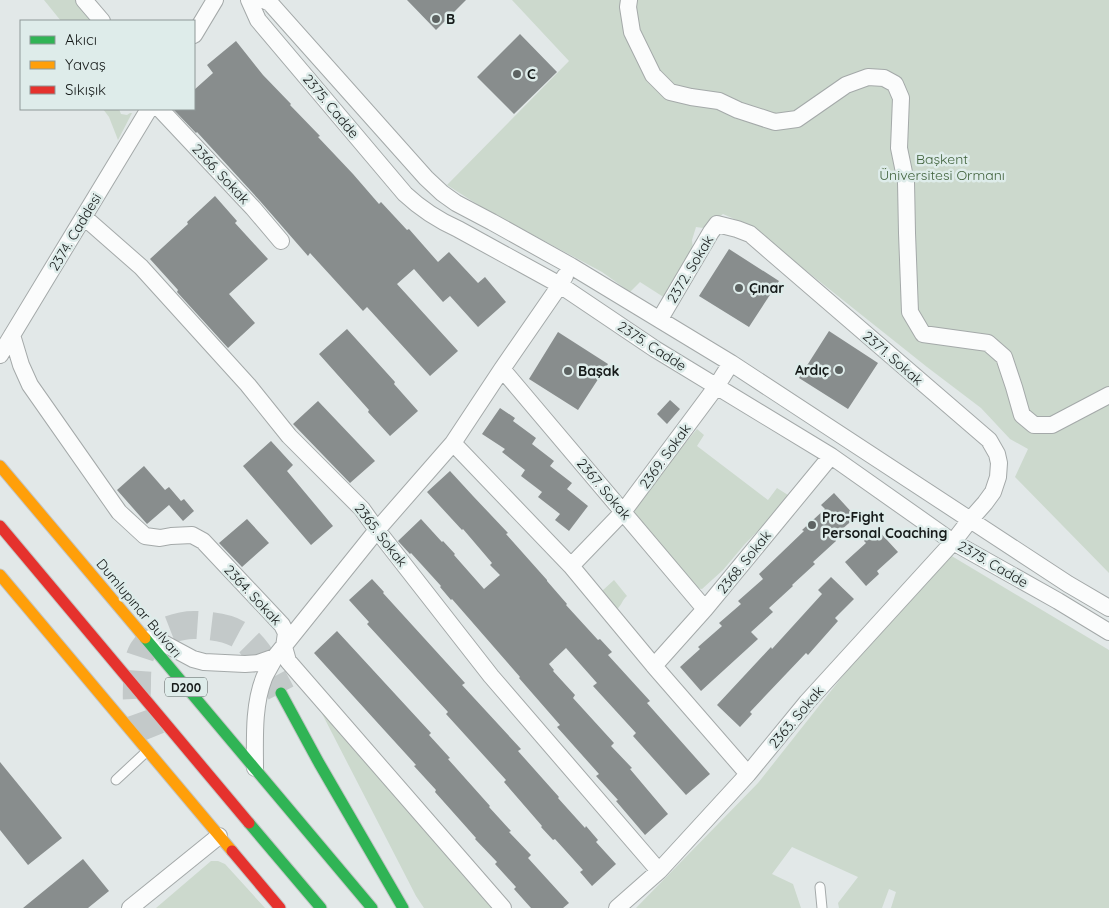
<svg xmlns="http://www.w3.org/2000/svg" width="1109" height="908" viewBox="0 0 1109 908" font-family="Quicksand,sans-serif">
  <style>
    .green { fill: #ccd9cd }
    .building { fill: #888d8d }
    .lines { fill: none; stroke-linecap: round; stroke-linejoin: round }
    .highway-tunnel { stroke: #c3c9c9; stroke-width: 28; stroke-dasharray: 28 14; stroke-linecap: butt }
    .lane-casing { stroke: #a4a9a9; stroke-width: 11 }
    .street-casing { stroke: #a4a9a9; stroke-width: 18 }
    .fast-casing { stroke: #c2c5c5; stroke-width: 13 }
    .slow-casing { stroke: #c2c5c5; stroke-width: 13 }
    .jam-casing { stroke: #c2c5c5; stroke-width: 13 }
    .lane { stroke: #fbfcfc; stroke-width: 9 }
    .street { stroke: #fbfcfc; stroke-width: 16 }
    .fast { stroke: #30b455; stroke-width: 11 }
    .slow { stroke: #ff9f0a; stroke-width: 11 }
    .jam { stroke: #e5322d; stroke-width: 11 }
    .poi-dot { fill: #5d6362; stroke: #deecea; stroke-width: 2 }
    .labels { text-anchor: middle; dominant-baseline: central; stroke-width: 5; stroke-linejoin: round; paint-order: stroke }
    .shield { fill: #deecea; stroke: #525a58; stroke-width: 1 }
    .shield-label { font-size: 12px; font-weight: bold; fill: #161b1a }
    .poi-label { font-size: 14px; font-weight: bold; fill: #161b1a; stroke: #deecea; text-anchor: start }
    .street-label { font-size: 14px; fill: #161b1a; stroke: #deecea }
    .park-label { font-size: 14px; fill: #40623c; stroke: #deecea }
  </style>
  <rect width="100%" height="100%" fill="#e2e8e8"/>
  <path class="green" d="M44,0H78L96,21H61Z
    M512,0H1109V573L1015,477L1028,449L1010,439L981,408L927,367L750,226L723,214L703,228L696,227L692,240L693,249L665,298L640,282L630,292L602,272L483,208L447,185L569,61Z
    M103,109H119L121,114L127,115L130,113H132L118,140L109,117Z
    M697,429L704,435L697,446L768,500L777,488L791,497L744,545L723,570L702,589L694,588L631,508Z
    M950,555L1109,650V908H891L896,892L889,889L882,908H839L838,903L858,877L792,847L772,874L793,884L801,908H636L758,783L891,615Z
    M614,580L627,596C622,600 622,605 617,609L602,591Z
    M315,700L494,908H424L416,896Z
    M211,861H218L225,864L265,908H156Z"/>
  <path class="building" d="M407,0H466L436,30Z
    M520,34L557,72L514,114L477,77Z
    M236,41L263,75L291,104L290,105L320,136L318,137L353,174L379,204L381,202L407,230L409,229L438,262L449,252L478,283L485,277L506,302L478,327L450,296L443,302L414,269L397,284L458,351L430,376L367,307L363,311L310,253L308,256L260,201L197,132L196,133L173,109H194V90L213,73L207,65Z
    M215,196L237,221L235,223L268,259L229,294L255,323L228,348L177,292L178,290L150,259L188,224L187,222Z
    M729,249L779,281L749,327L699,296Z
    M347,329L395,382L394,384L418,411L390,436L368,412L369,410L319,354Z
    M829,331L878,363L848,409L799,378Z
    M558,332L608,364L578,410L529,379Z
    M670,400L680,409L667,424L657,414Z
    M318,401L375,461L350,483L293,424Z
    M500,408L515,418L513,421L536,438L532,444L554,461L550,466L572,483L567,489L588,506L569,531L555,520L560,514L538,497L542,492L521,476L525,470L502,452L505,449L482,434Z
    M271,441L293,465L287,471L333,526L311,545L243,466Z
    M144,466L165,490L169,487L181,501L184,499L194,511L183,521L169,505L147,524L117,490Z
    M450,471L473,496L508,533L506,534L547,580V581L567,604L566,605L598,640L600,639L612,652L608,655L650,701L647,703L710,774L686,795L633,736L636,733L593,686L597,683L566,648L549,664L554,670L553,671L575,695L573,698L614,743L611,746L632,768L630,769L668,814L645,835L616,801L618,800L596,776L599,774L557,727L560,725L519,678L520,677L452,599L451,600L440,587L441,586L411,553L410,554L398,541L421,519L442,542L443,541L455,554L454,555L484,589L500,575L490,565L492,563L463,529L462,530L427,492Z
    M834,493L856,517L833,537L836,541L813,562L815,564L792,585L793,586L769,608L773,612L751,632L758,639L701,691L680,667L700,649L698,647L722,626L719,623L741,604L738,601L763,579L759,574L804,531L802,530L825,509L821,505Z
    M247,519L269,543L242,567L219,543Z
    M876,528L898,552L877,571L879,574L866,586L845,562L866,543L864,541Z
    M831,577L854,599L835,618L838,621L808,655L806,653L750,712L752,714L740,727L717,705L771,647L772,649L822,594L818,590Z
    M372,579L384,592L383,593L465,683L462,685L521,749L518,751L559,797L558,798L585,828L586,826L598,840L596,842L616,864L592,886L580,872L583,870L555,839L553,840L541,827L542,826L504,782L506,780L446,714L448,712L367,624L369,622L349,600Z
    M337,631L431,733L429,735L450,758L448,759L490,806L489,807L511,831L509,832L531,855L528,858L569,903L563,908H531L514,889L516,887L495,864L497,862L475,839L476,838L435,792L436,790L414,766L416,765L314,653Z
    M0,762L62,838L28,865L0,830Z
    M83,859L109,891L88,908H23Z"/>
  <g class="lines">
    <path class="highway-tunnel" d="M151,738C147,728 141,718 138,707C136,699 137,691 137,684C137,673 137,660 143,650C155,633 178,624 197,625C211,626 226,627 238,634C257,644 271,674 281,693"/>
    <g class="lane-casing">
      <path id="lane" d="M116,780L145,753
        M820,887L822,908"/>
    </g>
    <g class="street-casing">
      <path id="street" d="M84,0L102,21
        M249,0L258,20L405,194C421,209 438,220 458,229L560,285L655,349L831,456L953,542L1058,601L1109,632
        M264,0L270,3L426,178L442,193L456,203L492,222L571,266L731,363L1039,565L1068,584L1109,608
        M629,0L628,7L632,32L653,75L670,92L691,97L719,101L738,110L775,122L797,119L846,85L868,77L884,78L895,84L901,98L899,148L906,182L907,233L910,312L923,334L988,343L1004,357L1014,387L1022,415L1034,425H1052L1109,395
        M194,35L215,0
        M160,109L253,208L281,241
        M84,217L141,267L248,385L289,436L362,509L377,530L491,676L659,871
        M12,335L21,365L30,385L119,512L145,536L160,538L171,536L192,535L203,541L282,625L286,633L284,647L288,661L503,908
        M0,355L149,109
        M502,369L705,609
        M453,443L571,566L654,666L748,774
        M571,566L623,512L716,387L731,363
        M152,637L193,659L204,662L245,664L258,663L275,657
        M654,666L705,609L831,456
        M255,768C255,739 253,706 264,678C267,671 272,664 275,657L377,530L453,443L502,369L560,285L565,276
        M130,908L219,836
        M617,908L659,871L748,774L807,702L953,542L970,520L985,503L993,492L998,477L999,463L997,454L989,440L750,234L737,229L717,224L711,232L660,319"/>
    </g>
    <g class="fast-casing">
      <path id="fast" d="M145,638L372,908
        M281,693L319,763L403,908
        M249,823L321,908"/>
    </g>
    <g class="slow-casing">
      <path id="slow" d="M0,466L145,638
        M0,575L232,851"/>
    </g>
    <g class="jam-casing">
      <path id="jam" d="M0,526L249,823
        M232,851L280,908"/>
    </g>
    <use href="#lane" class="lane"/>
    <use href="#street" class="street"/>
    <use href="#fast" class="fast"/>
    <use href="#slow" class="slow"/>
    <use href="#jam" class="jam"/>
  </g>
  <g class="poi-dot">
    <circle cx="436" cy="19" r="5"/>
    <circle cx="517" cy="74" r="5"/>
    <circle cx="739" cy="288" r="5"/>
    <circle cx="839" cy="370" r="5"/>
    <circle cx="568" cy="371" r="5"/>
    <circle cx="812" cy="525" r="5"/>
  </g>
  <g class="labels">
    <rect class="shield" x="165" y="677.5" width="42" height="19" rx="4"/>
    <g class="shield-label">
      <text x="186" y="687">D200</text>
    </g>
    <g class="poi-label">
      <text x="446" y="19">B</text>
      <text x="527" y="74">C</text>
      <text x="749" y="288">Çınar</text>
      <text x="829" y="370" text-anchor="end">Ardıç</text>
      <text x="578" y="371">Başak</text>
      <text x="822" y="517">Pro-Fight<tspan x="822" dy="16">Personal Coaching</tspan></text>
    </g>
    <g class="street-label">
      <text transform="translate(331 106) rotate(50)">2375. Cadde</text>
      <text transform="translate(221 174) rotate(47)">2366. Sokak</text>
      <text transform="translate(75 232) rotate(-59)">2374. Caddesi</text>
      <text transform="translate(690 269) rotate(-59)">2372. Sokak</text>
      <text transform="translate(652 346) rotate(33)">2375. Cadde</text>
      <text transform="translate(893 358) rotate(41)">2371. Sokak</text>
      <text transform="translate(665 456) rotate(-54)">2369. Sokak</text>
      <text transform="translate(604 489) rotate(50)">2367. Sokak</text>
      <text transform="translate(381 535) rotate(52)">2365. Sokak</text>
      <text transform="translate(744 562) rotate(-51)">2368. Sokak</text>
      <text transform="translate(993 564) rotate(30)">2375. Cadde</text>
      <text transform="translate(253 595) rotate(47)">2364. Sokak</text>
      <text transform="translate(139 608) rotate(50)">Dumlupınar Bulvarı</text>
      <text transform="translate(796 717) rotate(-50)">2363. Sokak</text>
    </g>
    <g class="park-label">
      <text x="942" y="159">Başkent<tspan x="942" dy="16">Üniversitesi Ormanı</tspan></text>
    </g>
  </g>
  <rect x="20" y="20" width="175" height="90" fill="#deecea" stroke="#8e9897"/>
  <rect x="30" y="36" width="25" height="8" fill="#30b455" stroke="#8e9897"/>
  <text x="65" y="45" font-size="15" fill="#161b1a">Akıcı</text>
  <rect x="30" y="61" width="25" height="8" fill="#ff9f0a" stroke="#8e9897"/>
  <text x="65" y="70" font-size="15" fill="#161b1a">Yavaş</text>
  <rect x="30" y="86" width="25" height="8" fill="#e5322d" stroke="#8e9897"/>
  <text x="65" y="95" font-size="15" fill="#161b1a">Sıkışık</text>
</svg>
